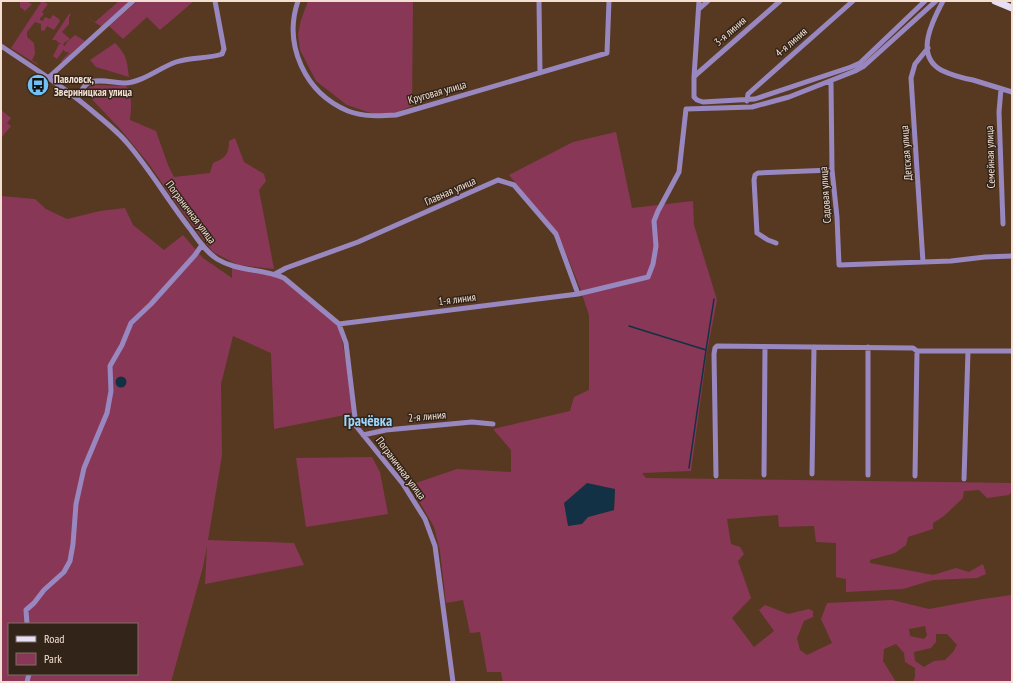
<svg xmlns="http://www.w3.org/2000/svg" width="1013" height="683" viewBox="0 0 1013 683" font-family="'PT Sans Narrow',sans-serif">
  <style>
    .green { fill: #883856; fill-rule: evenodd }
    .water { fill: #123144 }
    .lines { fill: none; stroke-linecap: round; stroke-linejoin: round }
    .stream { stroke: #123144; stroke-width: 1.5 }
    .minor { stroke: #9987bf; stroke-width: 5 }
    .major { stroke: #e6dff6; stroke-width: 7 }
    .labels { text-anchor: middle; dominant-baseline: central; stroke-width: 3; stroke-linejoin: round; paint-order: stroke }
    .street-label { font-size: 11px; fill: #f2dfd1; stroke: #322419 }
    .poi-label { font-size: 11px; font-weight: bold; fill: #f2dfd1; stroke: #322419; text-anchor: start }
    .district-label { font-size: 15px; font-weight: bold; fill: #9ed7fe; stroke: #322419 }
  </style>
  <rect width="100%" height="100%" fill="#573921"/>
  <path class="green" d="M20,1H26L32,4L25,11L20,7Z
    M42,1L48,4L42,12L44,14L40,18V20L43,21L45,17L50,19L53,15L59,19L60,21L54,30L47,26L44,31L41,30V24L35,22L27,32V37L34,43L35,54L32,60L38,64V65L11,48Z
    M119,1H130L102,27L79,12L95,22Z
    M137,1H194L160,30L147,17L123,39L109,26Z
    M308,1H413L412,106L395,113L374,114L347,105L316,81L300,50L298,34L301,20Z
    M69,14H71L69,17V24L62,32L70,39L64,43L63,45L65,46L67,42L75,35L85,41L62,62L61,61L69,53L64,51V49L57,59L53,56L59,44L62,43H59L56,40H52Z
    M115,43C127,55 127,61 129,77L96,67L90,60Z
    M96,85L126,86C133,95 131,109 130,120L156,131L168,165L174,177L210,173L213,163C225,158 229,155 229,141L235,138L244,162L264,174L266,181L259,190L274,269L238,265L213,252L173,199L149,164L121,130L87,94L86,90L90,87Z
    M1,110L11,118L7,123L11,126L1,138Z
    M616,132L632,208L693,201L694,225L717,300L707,352L691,471L642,473L646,478L1012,483V491L1009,495L987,498L979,490L964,491L963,498L944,516L933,523V529L908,537L906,545L895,553L870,560V563L933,575L956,568L969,572L983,564L986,574L977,578L933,580L903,589L846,592V579L836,577V543L816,542L814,526L779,527L778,515L727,519L731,544L740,547L744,554L738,561L751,598L732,618L754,647L774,631L759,610L765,605L788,614L809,609L813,611V617L804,621L797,638L800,650L807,655L832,643L821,619L827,603L892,600L929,609L983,599L1012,595V682H913L915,677V668L905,662L904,653L896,644L884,649L883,661L896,682H503L501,672H487L480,632L470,633L463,600L446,603L440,551L434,527L410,485L457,469L511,472V450L493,429L570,411L574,397L589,390V315L580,288L558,233L509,175L573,142ZM615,489L614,510L588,517ZM925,626L927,635L924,639L910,636L909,629ZM936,634H947L957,645L953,652L945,660L934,661L924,667L915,661L914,652L931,648L936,642Z
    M1,196L35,199L46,209L67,219L100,211L125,208L133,225L164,250L183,235L203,258L232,278V266L275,274L339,324L355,411L345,415L274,429L271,353L233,336L221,384L222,455L208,540L294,543L304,565L205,584L207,546L203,567L171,682H1ZM9,624H137V674H9Z
    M372,457L380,472L388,514L306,527L296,458Z"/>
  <path class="water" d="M115.5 382a5.5 5.5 0 1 1 11 0a5.5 5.5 0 1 1-11 0Z
    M587,483L615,489L614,510L588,517L582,524L568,526L564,503Z"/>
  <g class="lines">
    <path class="stream" d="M629,326L706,350L689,468
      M706,350L714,299"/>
    <path class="minor" d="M298,1C283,45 305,93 348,111C363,117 380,116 396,115L607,53L609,1
      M539,1L540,73
      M699,1L694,77V97L697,100L703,102L755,99L851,67L860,63L925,1
      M943,1C933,20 914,55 941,70C951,75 962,78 973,80C986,84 999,88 1012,92
      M699,9L708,1
      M1,46C34,68 67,89 97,115C108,124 119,133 128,144C151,171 169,202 191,230C198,240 206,252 217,259C238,272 262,268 284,278L339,324L346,343L356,426L403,484L425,519L435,546L453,682
      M694,77L698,73L780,1
      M48,78L133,1
      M831,81L832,170L837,217L839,265L951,261L985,257L1012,256
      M1001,89L999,112L1003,224
      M77,98C80,94 83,86 88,83C96,78 115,83 125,83C141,83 161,67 176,62C191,57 208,59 222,54L224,49L215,1
      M747,101L748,94L853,1
      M776,243L768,240L757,233L754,180L755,175L758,173L832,170
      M923,262L911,78L915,64L928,48
      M275,274L286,268L358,242L498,180L514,185L556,234L578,294
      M339,324L578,294L648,277L653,264L656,246L654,221L658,211L679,172L686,109L752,107L789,97L855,71L864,66L936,1
      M363,435L386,430L472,422L493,424
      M812,474L814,347
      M764,475L765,347
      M868,475V347
      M716,476L714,354L715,348L717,346L913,348L917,351H1012
      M915,476L917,351
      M964,479L968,351
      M27,624L26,610L34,603L44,590L64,572L70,561L73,544L76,504L84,468L107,413L111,391L110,366L122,345L131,323L151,304L195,255L202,245
      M27,682L29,674"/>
    <path class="major" d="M995,1L1012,8"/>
  </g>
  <defs>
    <g id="bus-disc" transform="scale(1.15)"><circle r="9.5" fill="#71c1f5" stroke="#322419"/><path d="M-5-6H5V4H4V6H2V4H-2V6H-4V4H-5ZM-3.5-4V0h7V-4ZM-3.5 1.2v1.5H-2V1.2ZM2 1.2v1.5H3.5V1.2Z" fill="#111"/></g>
  </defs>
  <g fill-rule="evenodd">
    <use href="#bus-disc" x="38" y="85"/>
  </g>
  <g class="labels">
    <g class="street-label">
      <text transform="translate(730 31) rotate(-41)">3-я линия</text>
      <text transform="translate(791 42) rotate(-41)">4-я линия</text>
      <text transform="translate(437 92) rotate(-16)">Круговая улица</text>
      <text transform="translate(906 153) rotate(-94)">Детская улица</text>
      <text transform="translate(990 157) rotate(-92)">Семейная улица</text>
      <text transform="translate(450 191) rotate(-24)">Главная улица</text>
      <text transform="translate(825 195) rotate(-94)">Садовая улица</text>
      <text transform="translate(191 212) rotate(53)">Пограничная улица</text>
      <text transform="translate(457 299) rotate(-7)">1-я линия</text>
      <text transform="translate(427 416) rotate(-5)">2-я линия</text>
      <text transform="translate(401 468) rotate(53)">Пограничная улица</text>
    </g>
    <g class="poi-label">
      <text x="54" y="79">Павловск,<tspan x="54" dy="13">Звериницкая улица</tspan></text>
    </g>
    <g class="district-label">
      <text x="368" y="420">Грачёвка</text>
    </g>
  </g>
  <rect width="1013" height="683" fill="none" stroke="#f2dfd1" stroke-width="4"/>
  <rect x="8" y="623" width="130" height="52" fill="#322419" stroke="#7f6f63"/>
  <rect x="16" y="636" width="20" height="6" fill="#e6dff6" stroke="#7f6f63"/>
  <text x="44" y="643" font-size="12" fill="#f2dfd1">Road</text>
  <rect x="16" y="653" width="20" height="12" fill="#883856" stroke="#7f6f63"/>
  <text x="44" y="663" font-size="12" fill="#f2dfd1">Park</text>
</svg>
